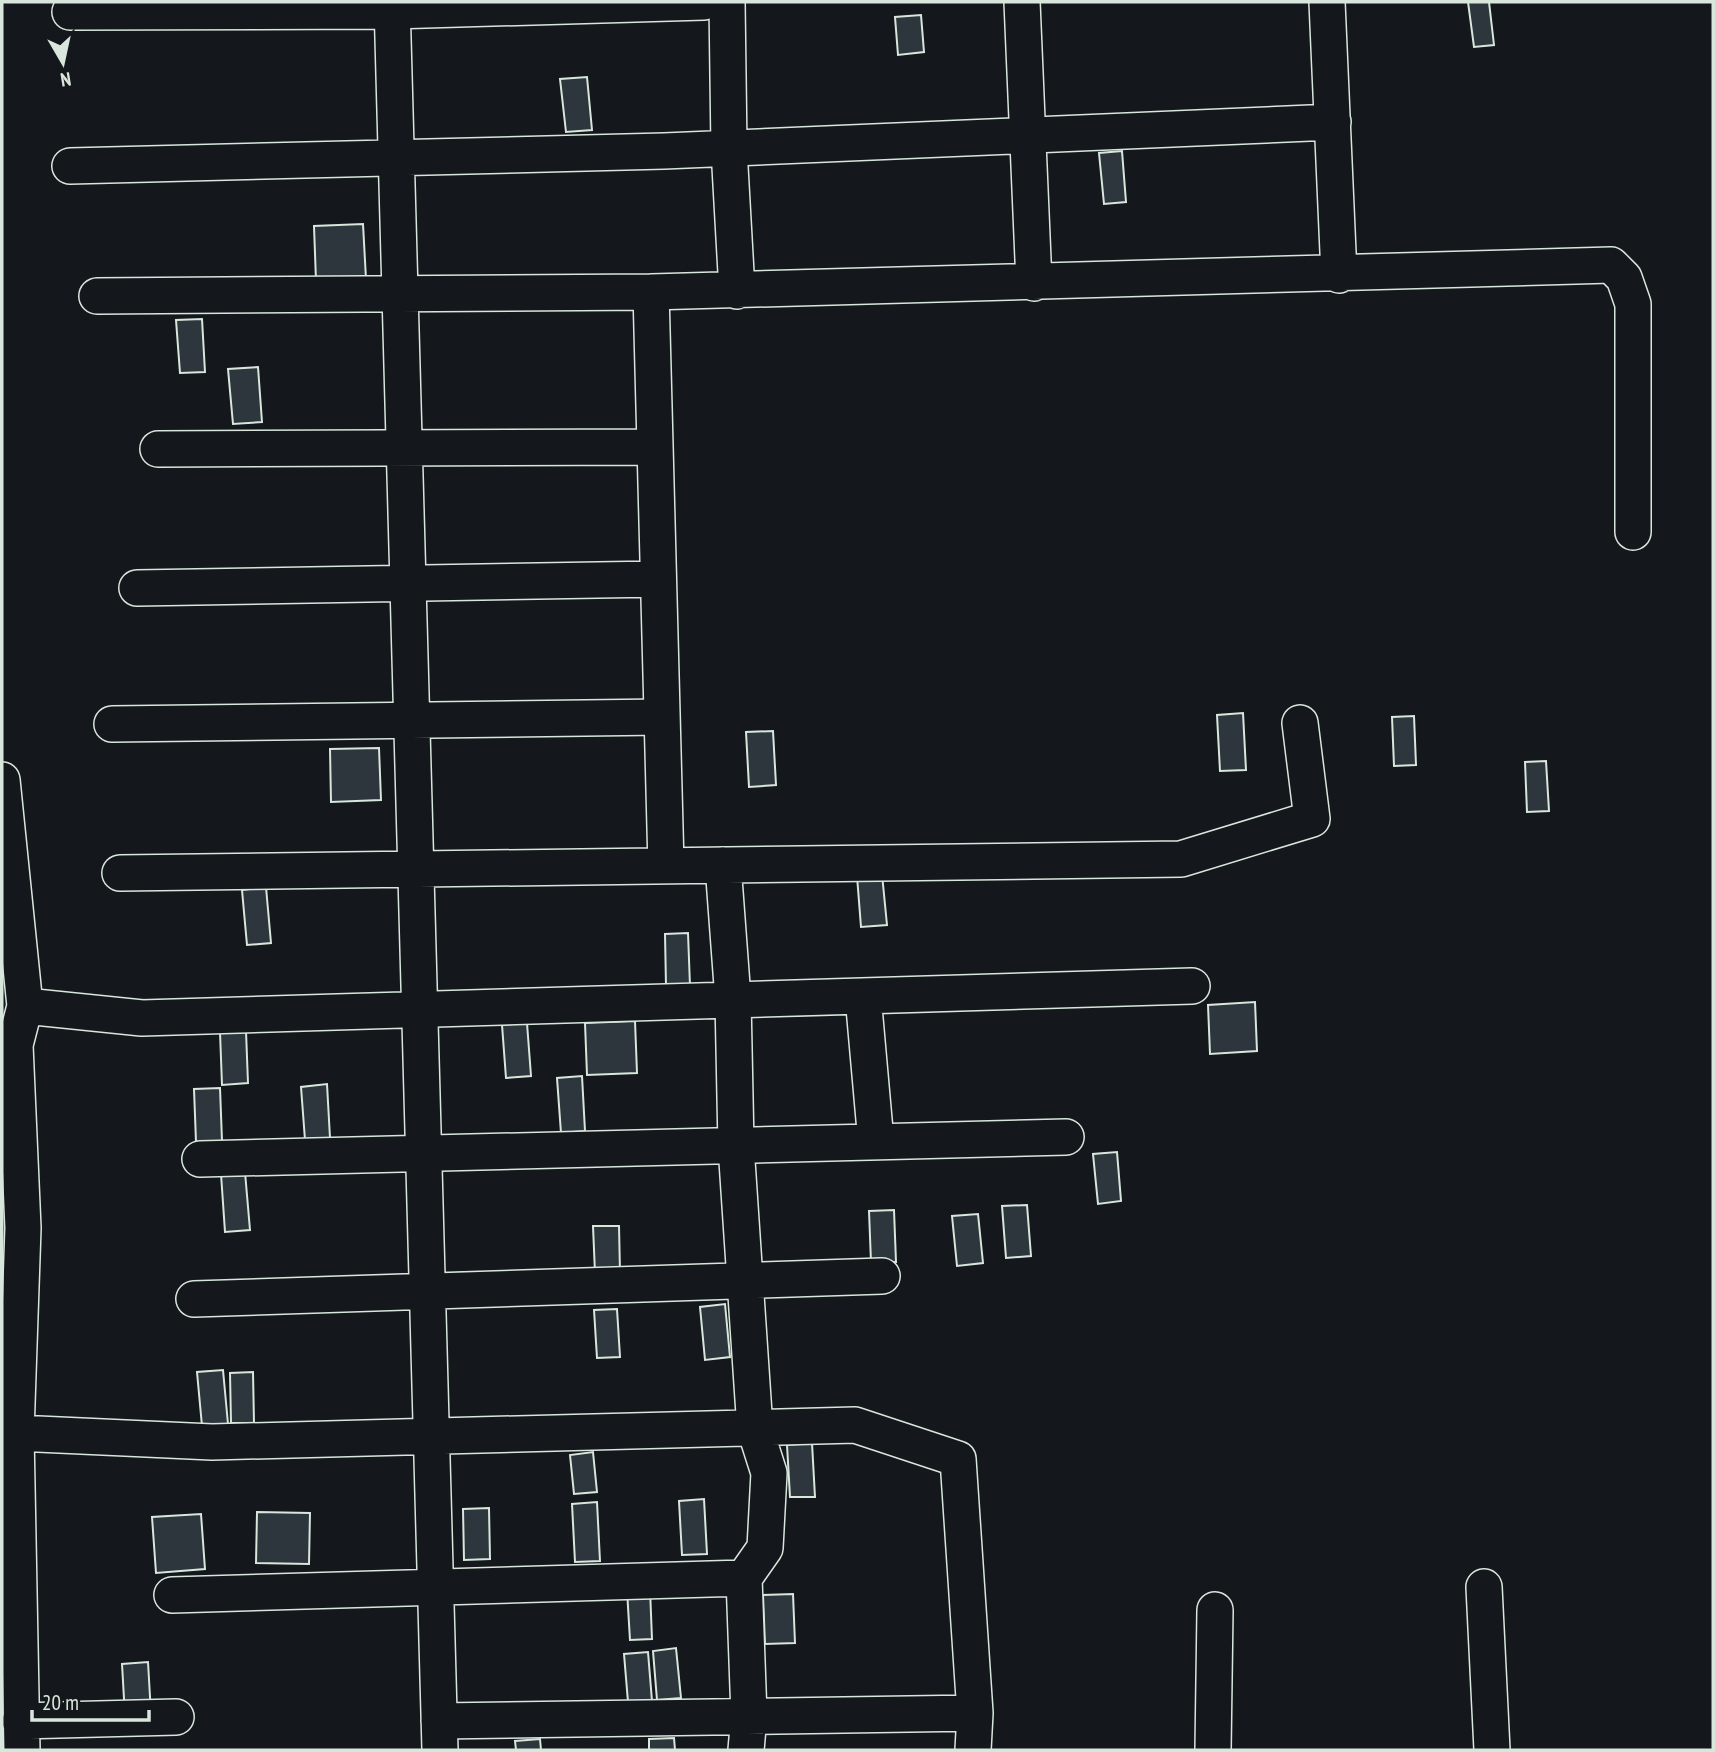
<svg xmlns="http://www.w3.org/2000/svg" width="1715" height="1752" viewBox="0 0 1715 1752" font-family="'PT Sans Narrow',sans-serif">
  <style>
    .building { fill: #2c363c; stroke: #d8e6dc; stroke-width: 2 }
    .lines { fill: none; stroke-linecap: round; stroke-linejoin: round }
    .minor-casing { stroke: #d8e6dc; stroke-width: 38 }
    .minor { stroke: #14181c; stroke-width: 35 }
  </style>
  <rect width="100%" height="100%" fill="#14181c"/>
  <path class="building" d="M1468,2H1489L1494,45L1474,47Z
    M921,15L924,52L898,55L895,17Z
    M587,77L592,130L566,132L560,79Z
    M1122,151L1126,202L1104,204L1099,153Z
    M363,224L366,279L316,281L314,226Z
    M202,319L205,372L180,373L176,320Z
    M258,367L262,422L233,424L228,369Z
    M1243,713L1246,770L1220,771L1217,715Z
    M1414,716L1416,765L1394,766L1392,717Z
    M773,731L776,785L749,787L746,732Z
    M379,748L381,800L331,802L330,749Z
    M1546,761L1549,811L1527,812L1525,762Z
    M882,874L887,925L861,927L857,876Z
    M266,887L271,943L247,945L242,890Z
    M688,933L690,986H666L665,934Z
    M1255,1002L1257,1051L1210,1054L1208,1005Z
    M635,1021L637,1073L587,1075L585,1023Z
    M527,1023L531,1076L506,1078L502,1025Z
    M246,1031L248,1083L222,1085L220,1032Z
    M582,1076L585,1131L561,1133L557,1078Z
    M327,1084L330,1138L305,1140L301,1087Z
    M220,1088L222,1141L196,1142L194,1089Z
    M1117,1152L1121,1201L1098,1204L1093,1154Z
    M245,1172L250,1230L225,1232L221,1174Z
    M1027,1205L1031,1256L1006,1258L1002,1206Z
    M894,1210L896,1262H871L869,1211Z
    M978,1214L983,1263L957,1266L952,1216Z
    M593,1226H619L620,1272L595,1273Z
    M725,1304L730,1357L705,1360L700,1307Z
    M617,1309L620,1357L597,1358L594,1310Z
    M223,1370L228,1424L202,1426L197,1372Z
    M253,1372L254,1423H231L230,1373Z
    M812,1443L815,1497H790L787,1445Z
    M593,1452L597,1492L574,1494L570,1455Z
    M704,1499L707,1554L682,1555L679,1501Z
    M597,1502L600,1561L575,1562L572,1504Z
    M489,1508L490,1559L464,1560L463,1509Z
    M257,1512L310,1513L309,1564L256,1563Z
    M201,1514L205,1569L156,1573L152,1517Z
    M650,1589L652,1639L630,1640L627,1590Z
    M793,1594L795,1643L765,1644L763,1595Z
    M676,1648L681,1698L657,1700L653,1651Z
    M648,1652L652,1701L628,1702L624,1654Z
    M148,1662L151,1714L125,1716L122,1664Z
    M674,1738L675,1750H649V1739Z
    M540,1739L541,1750H516L515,1741Z"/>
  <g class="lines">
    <g class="minor-casing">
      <path id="minor" d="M392,2L440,1750
        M727,2L729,149L737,291
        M1022,2L1034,283
        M1327,2L1339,275
        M70,12L392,11L704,2
        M70,166L664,151L1333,122
        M651,292L666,866
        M97,296L651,292L1611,265L1624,278L1633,304V532
        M158,449L655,447
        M137,588L658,579
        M112,724L662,717
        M2,780L25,1006L15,1045L23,1228L16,1433L22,1750
        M723,865L733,999L736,1146L755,1429L769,1473L765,1548L744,1578L749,1716L746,1750
        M120,873L1181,859L1312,819L1300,723
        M863,996L876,1142
        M25,1006L142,1018L1192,986
        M200,1159L1066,1137
        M194,1299L882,1276
        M16,1433L212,1442L855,1425L958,1459L975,1713L973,1750
        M1484,1587L1492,1750
        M172,1595L744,1578
        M20,1721L176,1717
        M439,1721L975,1713
        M1213,1750L1215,1610"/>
    </g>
    <use href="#minor" class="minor"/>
  </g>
  <rect width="1715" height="1752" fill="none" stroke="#d8e6dc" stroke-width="7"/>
  <g transform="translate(63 63) rotate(171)" stroke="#14181c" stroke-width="5" paint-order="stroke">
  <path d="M0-5L12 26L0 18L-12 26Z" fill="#d8e6dc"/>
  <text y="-10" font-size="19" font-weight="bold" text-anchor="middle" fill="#d8e6dc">N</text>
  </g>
  <path d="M32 1710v10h117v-10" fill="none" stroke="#d8e6dc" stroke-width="3.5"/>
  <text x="42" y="1710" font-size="21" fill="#d8e6dc" stroke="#14181c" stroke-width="5" paint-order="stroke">20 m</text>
</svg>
